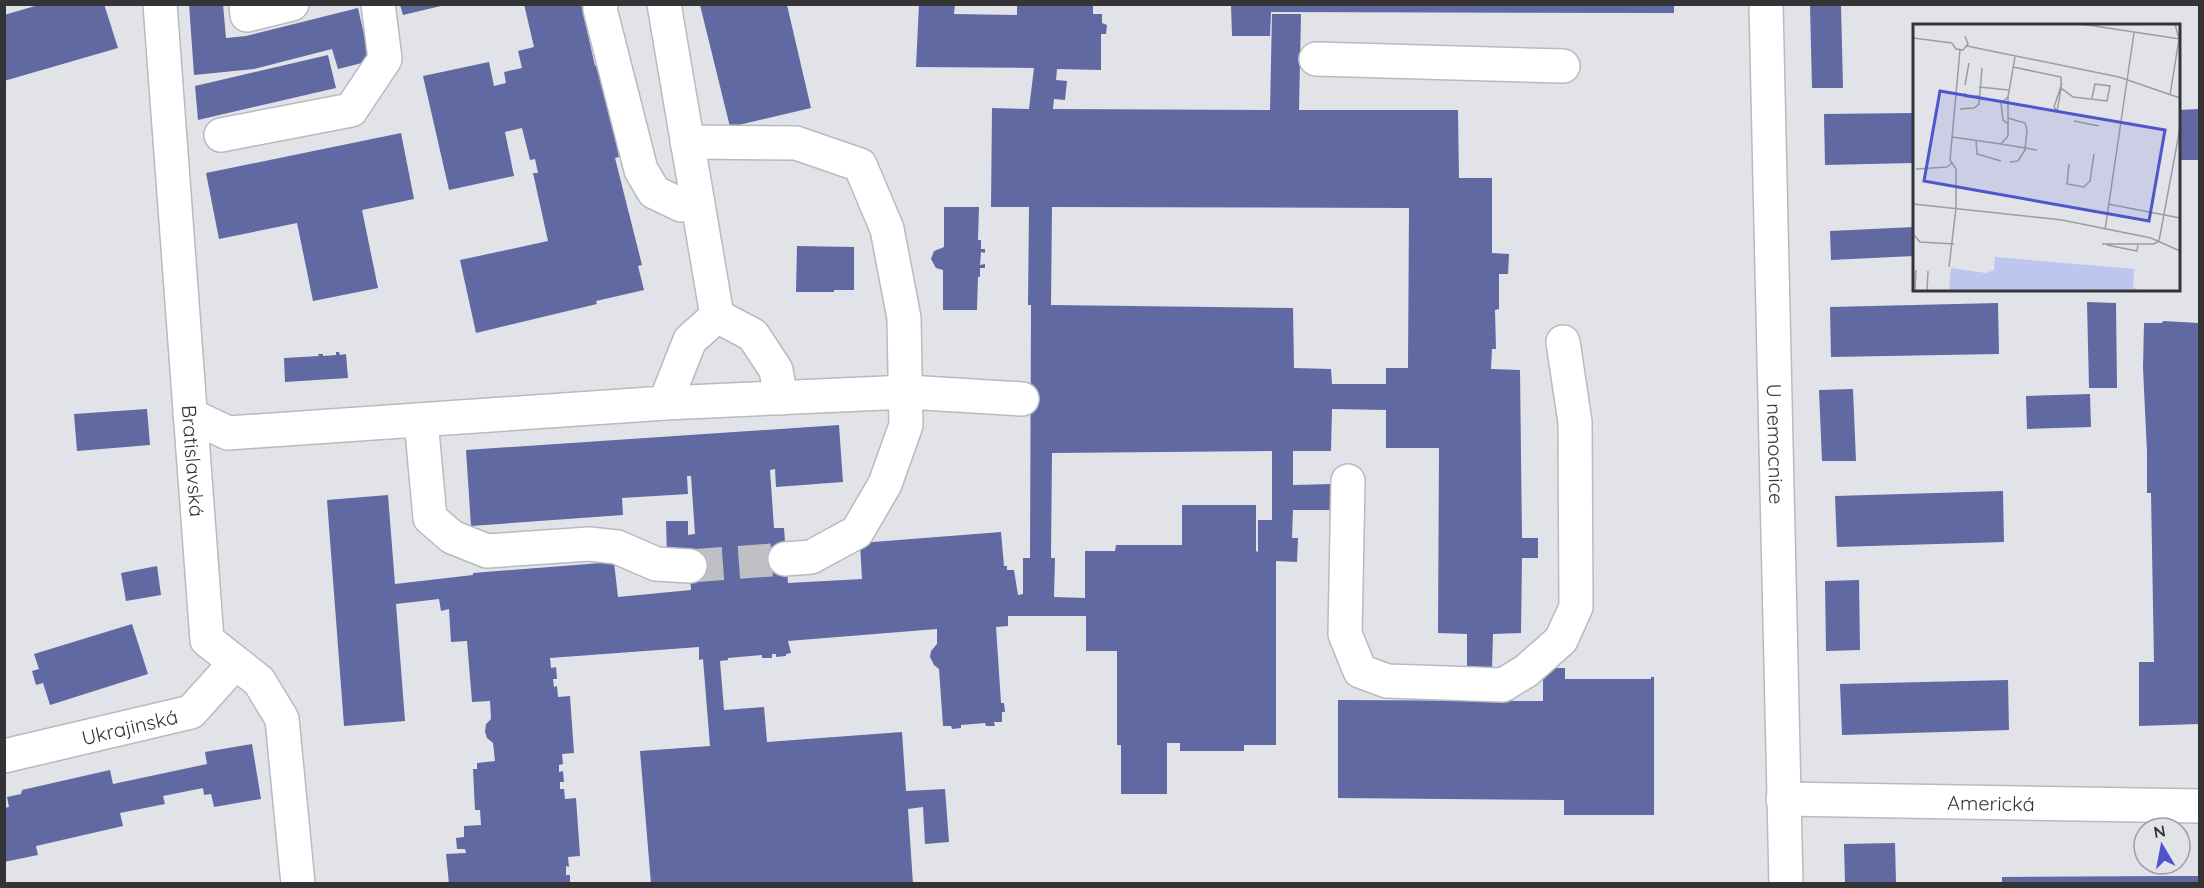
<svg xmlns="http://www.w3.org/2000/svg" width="2204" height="888" viewBox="0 0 2204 888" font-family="Quicksand,sans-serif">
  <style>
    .building { fill: #6069a1; fill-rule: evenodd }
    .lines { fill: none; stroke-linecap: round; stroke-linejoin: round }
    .minor-tunnel { stroke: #bec0c5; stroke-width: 33; stroke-dasharray: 33 16; stroke-linecap: butt }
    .minor-casing { stroke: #b8bac0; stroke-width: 36 }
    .minor { stroke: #fff; stroke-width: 33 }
    .labels { text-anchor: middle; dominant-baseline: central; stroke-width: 6; stroke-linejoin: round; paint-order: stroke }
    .street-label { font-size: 20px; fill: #343437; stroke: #e1e3e9 }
    .inset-road { fill: none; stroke: #9c9da2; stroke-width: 1.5 }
    .view { fill: #4f55cb; fill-opacity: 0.15; stroke: #4f55cb; stroke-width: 3 }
    .inset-edge { fill: none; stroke: #343437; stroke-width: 3 }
  </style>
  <rect width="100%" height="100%" fill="#e1e3e9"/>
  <path class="building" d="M42,4H104L118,48L4,81V15Z
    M189,4H223L226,38L246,36L358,8L370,61L338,69L332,49L254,69L194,75Z
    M524,4H581L595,66L598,65L603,81L616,140L619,157L615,158L642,265L638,266L644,290L596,301L597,304L476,333L460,260L548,241L533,173H538L535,159L530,160L522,128L505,132L514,176L449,190L423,76L489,62L494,86L506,83L504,72L522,68L518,51L534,47Z
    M919,4H955L954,14L1017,15V4H1093V14H1102V23L1107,25L1106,34H1101V70L1057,69L1056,80L1067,81L1065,100L1054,99L1053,109L1270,110L1272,14H1301L1299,110H1458L1459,178H1492V253L1509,254L1508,274H1499V309L1495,310L1496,349H1492L1491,369L1520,370L1522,538H1538V558H1522L1521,633L1493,634L1492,669L1467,668V634L1438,633L1439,448H1386V410L1332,409L1331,451H1293V485L1333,484V510H1293L1292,538H1298L1297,562L1276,561V745H1244V751H1180V743H1167V794H1121V745H1117V651H1086V616H1008V626L996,627L1001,703H1004L1005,712H1002V722H994L995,726H986L985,723L961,725V728L952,729L951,726H943L939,669L934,665L930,657L931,651L937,644V629L788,641L791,653L786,654V656L776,657V654H772V658H762V655L728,658V660L720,661L724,710L764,707L767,742L902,732L906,791L945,789L949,842L925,844L923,807L908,809L913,884H651L640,751L710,746L703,659L699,660V647L550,658L551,668L556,667L557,679H553L554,687L557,686L558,697L570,696L574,753L562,754L563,764L559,765V772L563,771L564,782H560V789H564L565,799L576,798L580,856L568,857L569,867L566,866V875H570V884H449L446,854L466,853L465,849H457L456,838L464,837V826L481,825L480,810H475L473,769H477V763L495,761L493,743L487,738L485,732L486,724L491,719L490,701L472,702L467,641L451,642L449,609L441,611L439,599L396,604L405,721L344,726L327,500L388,495L395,584L473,575V573L614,562L618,597L691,590L690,575L667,555L666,521H688V535L695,534L691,476H687L688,494L622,498L623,515L471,526L466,450L839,425L843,482L776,487L775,469L770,470L774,528H784L788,583L862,579L860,543L1001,532L1004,566H1007V570H1014L1018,595L1023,594V558H1030L1031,305H1028L1029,207H991L992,108L1029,109L1034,68L916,67ZM1052,207L1409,208L1408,368H1386V384H1332L1331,369L1294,368L1293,308L1051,305ZM1272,451V520H1258V552L1256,551V505H1182V545H1116L1115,551H1085V598L1054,597L1055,558H1051L1052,453Z
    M1231,4H1674V13L1271,12L1270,36H1232Z
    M400,5H445L403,15Z
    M700,5H787L811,108L730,127Z
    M1841,5L1843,88H1812L1810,6Z
    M328,55L336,88L198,120L195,86Z
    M2199,109V160H2178V110Z
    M1914,113V163L1825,165L1824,114Z
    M401,133L414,199L362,210L378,288L313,301L297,223L219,239L206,173Z
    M944,207H979L978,240H981V249H985V253L981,252L980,265L985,264V268H980V277H978L977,310H943V270L936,268L931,259L934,251L944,247Z
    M1914,227V256L1831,260L1830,231Z
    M797,246L854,247V290H834V292H796Z
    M2087,302L2116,303L2117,388H2089Z
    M1998,303L1999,354L1831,357L1830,307Z
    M2163,321L2199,323V724L2139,726V662H2154L2151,493H2147V452L2143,368L2144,323H2162Z
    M336,352H339L340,355L346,354L348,378L285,382L284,358L319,356L318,354H323V356L336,355Z
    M1853,389L1856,461H1822L1819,390Z
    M2090,394L2091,427L2027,429L2026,396Z
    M147,409L150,445L77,451L74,414Z
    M2003,491L2004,542L1837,547L1835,496Z
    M157,566L161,595L126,601L121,573Z
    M1859,580L1860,650L1826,651L1825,581Z
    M132,624L148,674L50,705L43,683L36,685L32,671L39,669L34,654Z
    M1543,668H1565V679H1651V677H1654V815H1564V800L1338,798V700L1543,701Z
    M2008,680L2009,730L1842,735L1840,684Z
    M252,744L261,799L214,807L211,794L204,795L203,788L163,796L165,804L120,813L123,826L36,846L38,855L4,862V808L9,807L7,797L21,794L22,790L110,770L113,784L207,764L205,752Z
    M1895,843L1896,884H1845L1844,844Z
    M2169,876H2199V884H2002V877Z"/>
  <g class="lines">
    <path class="minor-tunnel" d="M690,566L785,559"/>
    <g class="minor-casing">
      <g id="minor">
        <path id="s1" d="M160,4L207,640L259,681L282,719L298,884"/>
        <path d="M246,4L247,15L292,4"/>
        <path d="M601,4L600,9L641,170L654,192L681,205L698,204"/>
        <path id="s2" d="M1766,4L1786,884"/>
        <path d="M1316,59L1563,66"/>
        <path d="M221,135L351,110L385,59L378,4"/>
        <path d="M687,142L796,143L860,165L887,229L904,318L906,425L885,484L857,532L811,557L785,559"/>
        <path d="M717,316L753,335L776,370L781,398"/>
        <path d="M665,403L907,392L1022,399"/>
        <path d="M190,415L228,433L665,403L690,340L717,316L664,4"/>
        <path d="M421,420L430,518L452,537L487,551L589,544L617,547L656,564L690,566"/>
        <path d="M1348,481L1345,634L1360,671L1387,681L1503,685L1526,671L1561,640L1576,607L1575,422L1563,342"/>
        <path id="s3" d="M4,756L191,712L235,663"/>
        <path id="s4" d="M1783,799L2200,806"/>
      </g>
    </g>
    <use href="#minor" class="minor"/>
  </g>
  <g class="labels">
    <g class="street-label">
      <text stroke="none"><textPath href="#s2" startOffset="440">U nemocnice</textPath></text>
      <text stroke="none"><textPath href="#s1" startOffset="458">Bratislavská</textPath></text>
      <text stroke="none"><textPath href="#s3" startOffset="129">Ukrajinská</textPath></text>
      <text stroke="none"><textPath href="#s4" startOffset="208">Americká</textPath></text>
    </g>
  </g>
  <g transform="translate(1913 24)">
    <rect width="267" height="267" fill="#e1e3e9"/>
    <path d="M82,233L221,245L220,263L227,267H36L38,244L73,249L81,246Z" fill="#bdc6ee"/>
    <path class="inset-road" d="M168,0L267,15M0,14L39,19M39,19L43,25L50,26L55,20L52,12M54,22L206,53L267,74M100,43L148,53V64L160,73L194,77L197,62L182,60L179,74M52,61L56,39M66,63L96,66M148,65L144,87L151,88M52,69V73L66,72M257,71L266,15L262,0M47,85L61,84L66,80L69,44M144,87L141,83L149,59M95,94L112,99L114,106L112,126L105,137L97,138M161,97L186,102M95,100L90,96L88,79L95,73M39,113L88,120L95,112V73L102,33M63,117L64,130L88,137M88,120L124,126M156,140L154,160L171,163L177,157L181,130M3,145L34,143L39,139M0,180L149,196L238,214L267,227M195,180L267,194M192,206L221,9M1,211L7,218L41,220M246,217L267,104M189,220H241L246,217M194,221L224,227L225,221M36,243L43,184V145L37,136L47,26M2,267L3,246M14,267L15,247"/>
    <path class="view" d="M27,67L252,106L236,197L11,157Z"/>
    <rect width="267" height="267" class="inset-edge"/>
  </g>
  <rect width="2204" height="888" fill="none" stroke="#343437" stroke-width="12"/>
  <g transform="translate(2162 846) rotate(350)"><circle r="28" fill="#e1e3e9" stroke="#9c9da2" stroke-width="1.5"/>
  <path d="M0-4.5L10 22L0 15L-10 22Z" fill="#4f55cb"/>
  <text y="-9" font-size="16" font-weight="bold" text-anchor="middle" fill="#343437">N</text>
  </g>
</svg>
